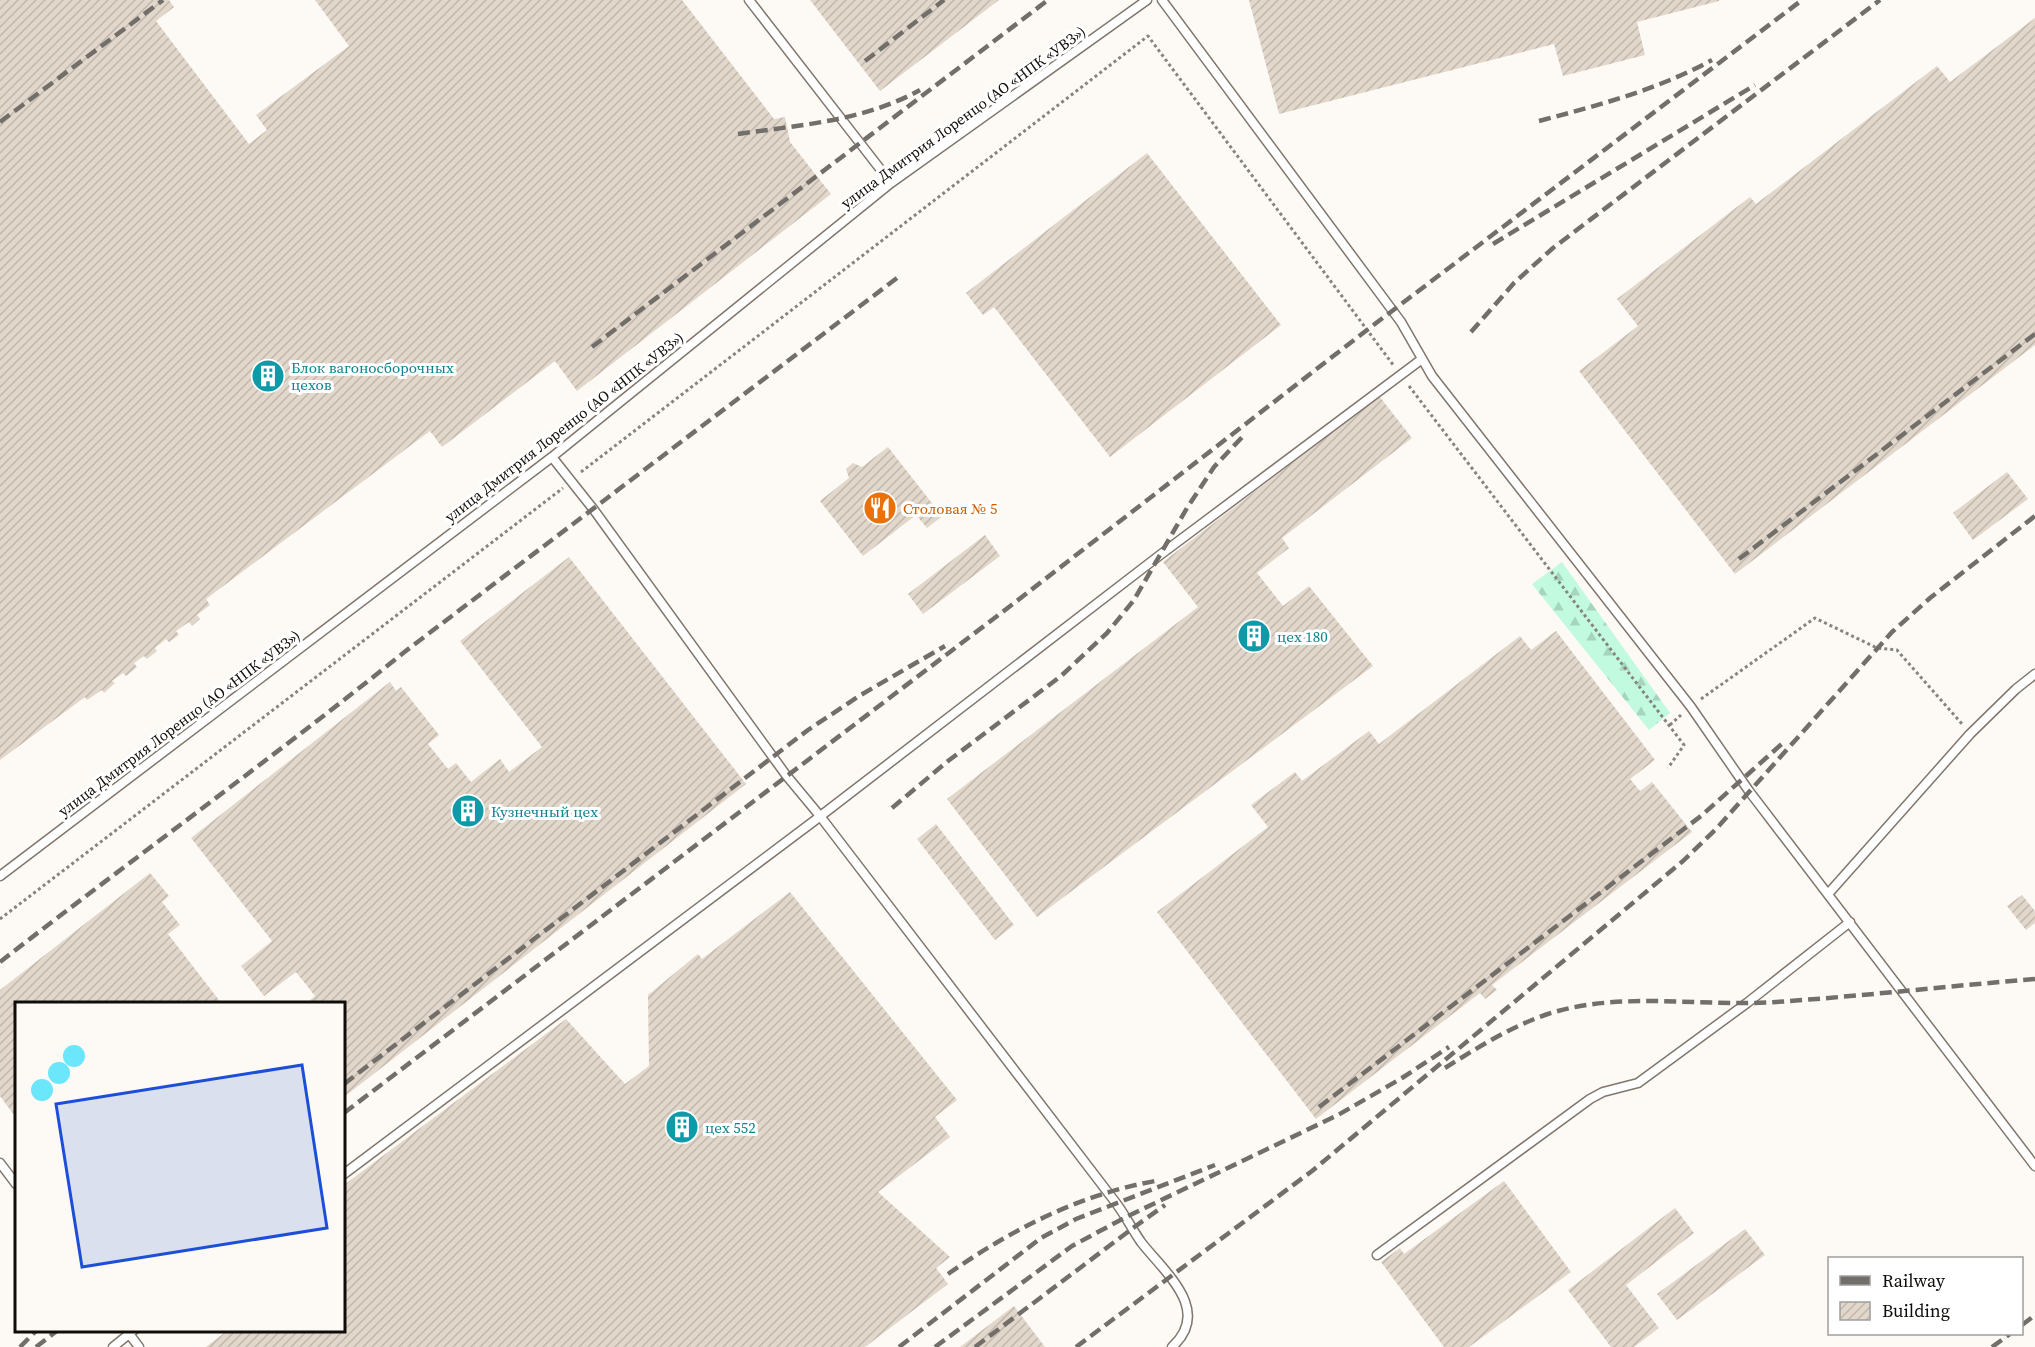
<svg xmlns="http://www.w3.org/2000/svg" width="2035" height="1347" viewBox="0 0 2035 1347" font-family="'Source Serif 4',serif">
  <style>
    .forest { fill: url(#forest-firs) }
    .building { fill: url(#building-hatch) }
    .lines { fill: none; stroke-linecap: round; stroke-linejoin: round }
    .service-casing { stroke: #80766b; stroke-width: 11 }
    .path { stroke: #87837f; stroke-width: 3; stroke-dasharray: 3 3; stroke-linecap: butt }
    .service { stroke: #fff; stroke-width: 8 }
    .rail { stroke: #726e6a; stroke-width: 4.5; stroke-dasharray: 12 6; stroke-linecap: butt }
    .labels { text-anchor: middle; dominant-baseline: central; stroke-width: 6; stroke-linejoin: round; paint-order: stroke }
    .street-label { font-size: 15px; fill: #100c08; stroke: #fff }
    .culture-label { font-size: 15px; fill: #0d838f; stroke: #fff; text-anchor: start }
    .food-label { font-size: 15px; fill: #c56008; stroke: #fff; text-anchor: start }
    .view { fill: #1d4ed8; fill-opacity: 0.15; stroke: #1d4ed8; stroke-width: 3 }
    .inset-edge { fill: none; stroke: #100c08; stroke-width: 3 }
  </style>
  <defs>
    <pattern id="forest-firs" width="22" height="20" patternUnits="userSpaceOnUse" patternTransform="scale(1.5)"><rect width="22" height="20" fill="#c1fade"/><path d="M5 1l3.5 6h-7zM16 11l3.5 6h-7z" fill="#a5d5bd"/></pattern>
    <pattern id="building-hatch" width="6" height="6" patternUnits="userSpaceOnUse" patternTransform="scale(1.5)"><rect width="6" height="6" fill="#e2d7cb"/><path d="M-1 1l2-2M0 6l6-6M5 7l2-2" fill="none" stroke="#c1b7ad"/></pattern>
  </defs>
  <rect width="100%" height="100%" fill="#fdf9f4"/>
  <path class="forest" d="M1562,562L1670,713L1649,730L1532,584Z"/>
  <path class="building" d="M0,0H169L174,7L156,21L249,144L267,130L256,115L349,46L315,0H682L774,119L785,117L790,142L831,194L577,391L555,361L442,447L430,431L206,599L210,605L197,615L200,619L192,626L189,622L176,631L179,635L169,642L166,639L155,648L157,651L147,659L144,656L134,663L137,667L126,676L123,673L112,681L115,683L104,693L102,690L87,700L85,697L0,760Z
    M810,0H999L880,91Z
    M1249,0H1719V1L1637,22L1645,55L1563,76L1554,44L1279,114Z
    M2035,18V345L1735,574L1579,371L1638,326L1617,299L1750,197L1756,204L1937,66L1950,82Z
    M1147,153L1281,325L1110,457L994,307L983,315L966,293Z
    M1379,396L1412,438L1282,538L1289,548L1257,573L1283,606L1309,586L1373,666L1037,917L947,799L1198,607L1163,562Z
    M888,447L942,516L927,528L916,515L863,556L820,501L849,478L846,469L853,463L862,467Z
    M2007,472L2028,499L1973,540L1953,513Z
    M985,535L1000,556L923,614L908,594Z
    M569,557L746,784L344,1097V1004H305L315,996L296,972L264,996L241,966L272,941L191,838L390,682L396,691L401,687L439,735L428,744L448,769L456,763L471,782L500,759L509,772L542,747L460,641Z
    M1556,631L1655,760L1630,779L1640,791L1652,782L1692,832L1492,985L1497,990L1485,999L1480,993L1316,1119L1157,912L1268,827L1251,805L1295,772L1302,781L1369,731L1379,744L1520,636L1531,650Z
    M936,824L1014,925L995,940L917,839Z
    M150,873L169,896L162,902L180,925L168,934L222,1004H16V1118L0,1096V990Z
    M790,892L957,1100L935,1117L950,1137L878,1192L950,1257L936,1268L948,1284L865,1347H206L228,1330H344V1185L566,1019L625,1084L649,1066L648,995L698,954L702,959Z
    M2022,895L2035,911V923L2026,930L2007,906Z
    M1504,1181L1571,1272L1469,1347H1444L1381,1262L1400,1248L1404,1254Z
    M1675,1208L1694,1233L1626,1285L1659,1328L1634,1347H1611L1568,1290Z
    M1745,1229L1765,1255L1677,1320L1657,1294Z
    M1014,1306L1045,1347H960Z"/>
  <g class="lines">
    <g class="service-casing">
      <path id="service" d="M749,0L891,183
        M1162,0L1401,322L1432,376L1691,707L1749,791L2035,1166
        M552,457L594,510L786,775L820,816L1116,1203C1125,1215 1132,1229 1141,1242C1164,1272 1213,1310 1172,1347
        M0,876L552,457L891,183L1147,0
        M1828,894L1970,734L2016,689L2035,674
        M0,1163L16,1184
        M344,1174L814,821L1160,555L1422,359
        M1377,1255L1590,1099L1603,1092L1638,1083L1747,1003L1850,922
        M127,1331L139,1347
        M113,1347L134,1330"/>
    </g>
    <path class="path" d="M1409,386L1684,745L1668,768
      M581,472L1148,36L1394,366
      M1701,699L1815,618L1877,648L1897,650L1963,725
      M1670,725L1681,715
      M0,919L563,488"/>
    <use href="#service" class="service"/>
    <path class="rail" d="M865,61L944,0
      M1539,121C1599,105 1657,90 1712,60
      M0,122L163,0
      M738,134C800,125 864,121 920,90
      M1493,244L1755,85
      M1471,332L1514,283L1553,248L1880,0
      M592,347L1048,0
      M1739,559L2035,334
      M892,808L948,761L1061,676L1107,633L1134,600L1187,508L1214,467L1246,433
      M0,962C135,857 274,757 407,650L897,278
      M1445,1068C1480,1046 1518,1022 1558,1011C1627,992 1705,1007 1776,1002C1863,996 1949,986 2035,979
      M344,1084L808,730L859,696L945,646
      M1319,1107L1701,816L1784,742
      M344,1113L1009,607L1367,330L1802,0
      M948,1274C1011,1230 1078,1195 1155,1181
      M2022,1325L2035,1315
      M20,1347L37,1330
      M36,1347L58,1330
      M899,1347L1041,1238L1076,1219L1215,1165
      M935,1347L1072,1246L1126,1217L1338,1115L1402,1078L1449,1047
      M975,1347L1133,1228L1165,1205
      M1076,1347L1312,1171L1683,861L1716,829L1892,632L1930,598L2035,516
      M1992,1347L2010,1334"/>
  </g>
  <defs>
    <g id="building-disc" transform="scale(1.725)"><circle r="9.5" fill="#0f9aa8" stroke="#fff"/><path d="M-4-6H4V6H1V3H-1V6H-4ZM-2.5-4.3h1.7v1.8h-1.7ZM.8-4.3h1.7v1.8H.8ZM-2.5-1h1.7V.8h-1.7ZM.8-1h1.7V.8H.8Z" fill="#fff"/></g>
    <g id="restaurant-disc" transform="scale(1.725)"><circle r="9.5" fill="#e8710a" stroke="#fff"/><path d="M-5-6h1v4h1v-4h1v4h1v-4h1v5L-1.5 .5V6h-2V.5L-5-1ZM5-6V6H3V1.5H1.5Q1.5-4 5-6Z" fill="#fff"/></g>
  </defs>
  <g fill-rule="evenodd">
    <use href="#building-disc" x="268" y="376"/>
    <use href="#restaurant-disc" x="880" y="508"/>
    <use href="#building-disc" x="1254" y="636"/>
    <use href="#building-disc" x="468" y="811"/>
    <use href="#building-disc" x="682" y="1127"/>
  </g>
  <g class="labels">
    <g class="street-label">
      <text transform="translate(963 117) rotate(-36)">улица Дмитрия Лоренцо (АО «НПК «УВЗ»)</text>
      <text transform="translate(564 427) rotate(-38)">улица Дмитрия Лоренцо (АО «НПК «УВЗ»)</text>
      <text transform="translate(179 723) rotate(-37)">улица Дмитрия Лоренцо (АО «НПК «УВЗ»)</text>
    </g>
    <g class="culture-label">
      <text x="291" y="367">Блок вагоносборочных<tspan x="291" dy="17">цехов</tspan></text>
      <text x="1277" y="636">цех 180</text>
      <text x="491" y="811">Кузнечный цех</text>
      <text x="705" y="1127">цех 552</text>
    </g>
    <g class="food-label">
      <text x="903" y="508">Столовая № 5</text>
    </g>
  </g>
  <g transform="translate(15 1002)">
    <rect width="330" height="330" fill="#fdf9f4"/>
    <path d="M48 54a11 11 0 1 1 22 0a11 11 0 1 1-22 0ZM33 71a11 11 0 1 1 22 0a11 11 0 1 1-22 0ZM16 88a11 11 0 1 1 22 0a11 11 0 1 1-22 0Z" fill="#6be6fb"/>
    <path class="view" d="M287,63L312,226L67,265L41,102Z"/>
    <rect width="330" height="330" class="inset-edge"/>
  </g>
  <rect x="1828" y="1257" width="195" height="78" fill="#ffffff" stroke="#9f9e9c" stroke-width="1.5"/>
  <rect x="1840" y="1276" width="30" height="9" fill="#726e6a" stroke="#9f9e9c" stroke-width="1.5"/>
  <text x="1882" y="1287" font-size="18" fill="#100c08">Railway</text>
  <rect x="1840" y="1302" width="30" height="18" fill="url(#building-hatch)" stroke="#9f9e9c" stroke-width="1.5"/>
  <text x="1882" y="1317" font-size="18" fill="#100c08">Building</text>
</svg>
